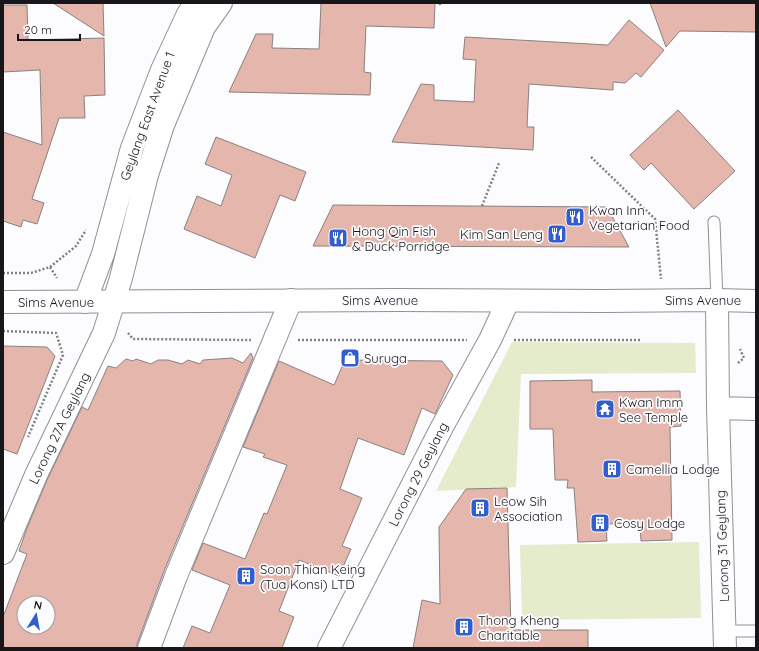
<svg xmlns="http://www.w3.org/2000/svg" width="759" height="651" viewBox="0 0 759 651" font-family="Quicksand,sans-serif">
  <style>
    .green { fill: #e5eccc }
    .building { fill: #e4b6ac; stroke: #8a817f; fill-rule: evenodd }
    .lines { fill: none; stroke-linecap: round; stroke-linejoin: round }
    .service-casing { stroke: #928f97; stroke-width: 13 }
    .minor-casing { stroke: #928f97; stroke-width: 24 }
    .primary-casing { stroke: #928f97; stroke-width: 24 }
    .path { stroke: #807f82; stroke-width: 2.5; stroke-dasharray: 2 2; stroke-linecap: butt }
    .service { stroke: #fff; stroke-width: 11 }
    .minor { stroke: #fff; stroke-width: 22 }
    .primary { stroke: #fff; stroke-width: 22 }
    .labels { text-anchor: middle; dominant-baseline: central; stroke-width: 3.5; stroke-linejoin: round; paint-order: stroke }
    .street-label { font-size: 13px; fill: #171619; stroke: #fcfbfe }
    .poi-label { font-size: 13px; fill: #171619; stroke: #fcfbfe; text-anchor: start }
  </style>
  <rect width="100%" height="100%" fill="#fcfbfe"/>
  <path class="green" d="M512,342L695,343L696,373L521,374L516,487L436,491Z
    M699,542L701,618L522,620L520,545Z"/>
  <path class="building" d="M53,3H103L104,36Z
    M321,3H435L434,28L366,26L364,72L371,73L370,95L229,92L256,34H273L272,48L319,49Z
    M650,3H756V32L680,31L666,47Z
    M3,5H27L28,40L104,38L105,95L84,96L85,118H59L32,199L44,203L37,224L23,220L21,227L3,221V132L42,145L40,70L3,72Z
    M629,20L664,50L641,77L636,73L625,83L613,82V90L529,84L527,127H534L533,150L392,142L421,84L434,85V100L474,102L476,60L463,59L465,37L608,45Z
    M678,110L735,171L694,209L651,163L644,170L630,155Z
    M216,137L306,172L295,201L280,195L255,258L184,229L197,196L221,206L232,175L205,164Z
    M333,205L607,207L629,247L313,246Z
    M3,346L47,347L55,356L17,454L3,449Z
    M251,353L253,358L164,571L137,644V648H3V617L27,554L19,551L27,528L47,480L82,407L88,410L108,366L116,368L126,359L133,361L136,359L151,364L158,360H168L182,364L188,360L200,364L203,360L232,358L243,363ZM24,603H48V627H24Z
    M345,360L442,361L453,375L435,414L422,408L404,455L358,438L340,489L362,498L342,546L351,549L339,576L299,560L279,611L294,617L282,648H183L192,626L210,633L230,585L192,570L203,543L245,559L264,513L267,514L287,465L263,457L265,454L243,447L279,361L334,385Z
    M592,380V392L680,391L681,426L670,427L672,540L641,541L640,523L606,524L607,541L578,542L574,488H567L568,480H555L553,429H530V381Z
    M507,488L511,630H588V648H413L422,600L440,604L439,527L466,489Z"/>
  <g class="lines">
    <g class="service-casing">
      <path id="service" d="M714,222L717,300
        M725,631H756"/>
    </g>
    <g class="minor-casing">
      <path id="minor" d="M717,300L718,408L725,648
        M85,302L103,254L132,148L162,70L188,14L196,3
        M718,408L756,409
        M3,553L36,475L104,333L121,278L147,175L163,125L204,27L221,3
        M149,648L176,576L291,300
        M329,648L442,427L490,340L508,301"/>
    </g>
    <g class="primary-casing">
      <path id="primary" d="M3,302L397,300L603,301L717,300L756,301"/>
    </g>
    <path class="path" d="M440,3V6
      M591,157L655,219L661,279
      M482,206L499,163
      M50,267L76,246L86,230
      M3,273H31L50,267L57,278
      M3,331L56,333L63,355L28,437
      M128,333L133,339L251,340
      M298,340H467
      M514,340H642
      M738,363L744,358L740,349"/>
    <use href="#service" class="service"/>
    <use href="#minor" class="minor"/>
    <use href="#primary" class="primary"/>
  </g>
  <defs>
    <g id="restaurant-square" transform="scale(1)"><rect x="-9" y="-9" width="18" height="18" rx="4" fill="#315ecd" stroke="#fcfbfe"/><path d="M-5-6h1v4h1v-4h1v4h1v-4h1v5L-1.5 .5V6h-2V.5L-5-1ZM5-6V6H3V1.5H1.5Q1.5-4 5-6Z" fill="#fff"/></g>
    <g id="shop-square" transform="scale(1)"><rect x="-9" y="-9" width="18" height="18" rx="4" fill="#315ecd" stroke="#fcfbfe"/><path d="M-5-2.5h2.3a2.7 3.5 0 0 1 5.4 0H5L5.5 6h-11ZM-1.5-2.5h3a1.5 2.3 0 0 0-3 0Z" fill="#fff"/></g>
    <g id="temple-square" transform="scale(1)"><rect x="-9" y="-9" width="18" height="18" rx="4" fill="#315ecd" stroke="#fcfbfe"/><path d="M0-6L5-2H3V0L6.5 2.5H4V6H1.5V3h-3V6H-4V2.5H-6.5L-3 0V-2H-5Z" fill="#fff"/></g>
    <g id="building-square" transform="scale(1)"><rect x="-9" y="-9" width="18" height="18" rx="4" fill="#315ecd" stroke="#fcfbfe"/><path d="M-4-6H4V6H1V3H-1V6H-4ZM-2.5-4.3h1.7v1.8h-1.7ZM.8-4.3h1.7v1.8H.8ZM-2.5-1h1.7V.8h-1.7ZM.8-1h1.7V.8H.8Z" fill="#fff"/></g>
  </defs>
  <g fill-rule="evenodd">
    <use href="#restaurant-square" x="575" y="217"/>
    <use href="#restaurant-square" x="557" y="234"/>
    <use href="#restaurant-square" x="338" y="238"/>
    <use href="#shop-square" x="350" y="358"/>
    <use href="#temple-square" x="605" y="409"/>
    <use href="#building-square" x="612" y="469"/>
    <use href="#building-square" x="480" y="508"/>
    <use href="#building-square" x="600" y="523"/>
    <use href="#building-square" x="246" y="576"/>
    <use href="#building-square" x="464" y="627"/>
  </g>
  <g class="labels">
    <g class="street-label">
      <text transform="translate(147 116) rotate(-70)">Geylang East Avenue 1</text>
      <text x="380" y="300">Sims Avenue</text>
      <text x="703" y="300">Sims Avenue</text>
      <text x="56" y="302">Sims Avenue</text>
      <text transform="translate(59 428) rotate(-64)">Lorong 27A Geylang</text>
      <text transform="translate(418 474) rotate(-63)">Lorong 29 Geylang</text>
      <text transform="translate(722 546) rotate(-92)">Lorong 31 Geylang</text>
    </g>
    <g class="poi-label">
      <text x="589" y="210">Kwan Inn<tspan x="589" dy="15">Vegetarian Food</tspan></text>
      <text x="352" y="231">Hong Qin Fish<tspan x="352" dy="15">&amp; Duck Porridge</tspan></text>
      <text x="543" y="234" text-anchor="end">Kim San Leng</text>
      <text x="364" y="358">Suruga</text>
      <text x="619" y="402">Kwan Imm<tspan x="619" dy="15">See Temple</tspan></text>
      <text x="626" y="469">Camellia Lodge</text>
      <text x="494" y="501">Leow Sih<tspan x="494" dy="15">Association</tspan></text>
      <text x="614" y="523">Cosy Lodge</text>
      <text x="260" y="569">Soon Thian Keing<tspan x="260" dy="15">(Tua Konsi) LTD</tspan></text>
      <text x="478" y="620">Thong Kheng<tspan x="478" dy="15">Charitable</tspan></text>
    </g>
  </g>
  <rect width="759" height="651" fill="none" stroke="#171619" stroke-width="8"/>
  <g transform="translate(36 615) rotate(11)"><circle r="19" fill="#fcfbfe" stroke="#a09fa2"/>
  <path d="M0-3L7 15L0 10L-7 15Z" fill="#315ecd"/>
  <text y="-6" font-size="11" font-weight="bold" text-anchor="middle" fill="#171619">N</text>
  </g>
  <path d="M18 34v6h62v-6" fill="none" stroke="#171619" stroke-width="2"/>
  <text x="24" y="34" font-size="12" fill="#171619" stroke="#fcfbfe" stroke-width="3" paint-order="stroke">20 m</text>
</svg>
